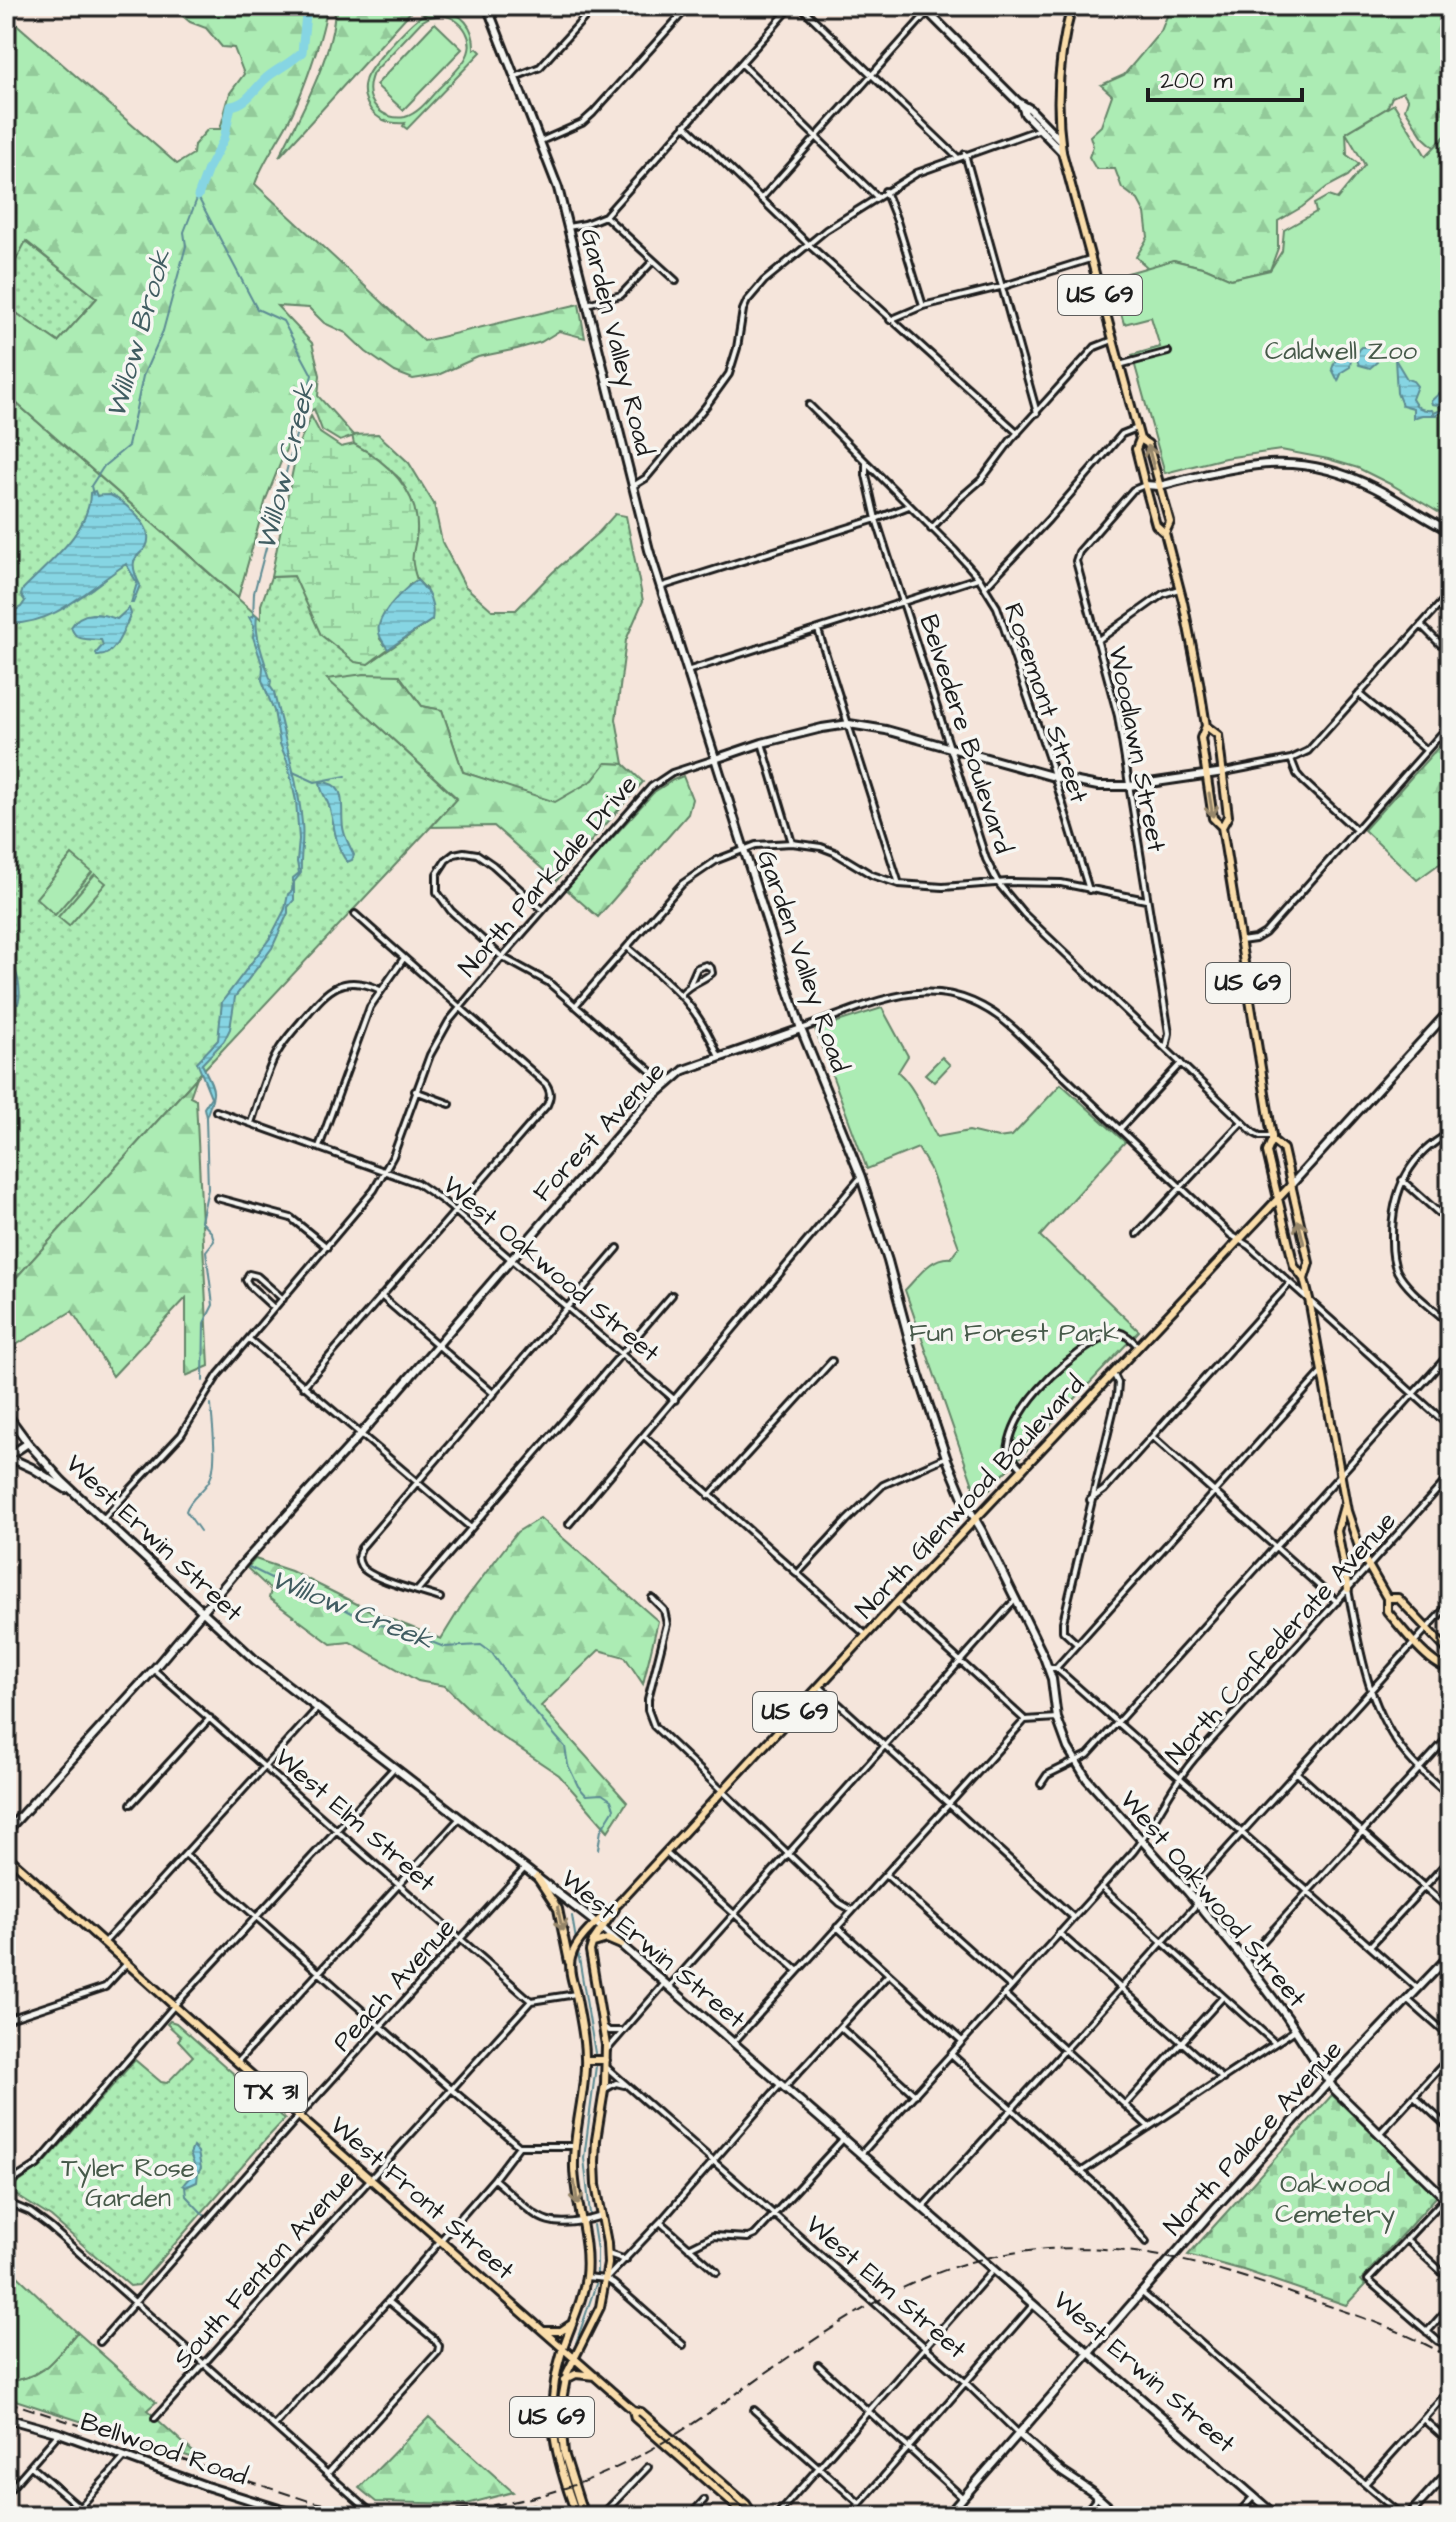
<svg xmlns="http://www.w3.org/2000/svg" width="1456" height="2522" viewBox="0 0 1456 2522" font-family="'Architects Daughter',sans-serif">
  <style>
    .grass { fill: url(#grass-dots); stroke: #648468; stroke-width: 2 }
    .forest { fill: url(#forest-firs); stroke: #648468; stroke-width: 2 }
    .wetland { fill: url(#wetland-marsh); stroke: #648468; stroke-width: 2 }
    .cemetery { fill: url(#cemetery-stones); stroke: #648468; stroke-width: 2 }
    .park { fill: #acecb4; stroke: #648468; stroke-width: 2; fill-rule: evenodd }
    .water { fill: url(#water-rules); stroke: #5c8b93; stroke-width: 2 }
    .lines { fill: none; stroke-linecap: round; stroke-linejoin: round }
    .stream { stroke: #5c8b93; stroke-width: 2 }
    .river { stroke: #86d5e3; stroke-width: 9 }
    .street-casing { stroke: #1c1c1c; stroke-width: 10 }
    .secondary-casing { stroke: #1c1c1c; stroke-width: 12 }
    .primary-casing { stroke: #1c1c1c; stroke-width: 12 }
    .street { stroke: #f6f6f2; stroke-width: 4 }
    .secondary { stroke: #f6f6f2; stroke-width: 6 }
    .primary { stroke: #faddab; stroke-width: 6 }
    .rail { stroke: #1c1c1c; stroke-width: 2; stroke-dasharray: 12 6; stroke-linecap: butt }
    .oneway { stroke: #96866b }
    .labels { text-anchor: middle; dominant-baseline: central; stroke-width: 7; stroke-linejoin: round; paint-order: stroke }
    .shield { fill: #f6f6f2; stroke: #5d5d5c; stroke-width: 2 }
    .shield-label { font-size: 24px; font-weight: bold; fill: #1c1c1c }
    .street-label { font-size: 26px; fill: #1c1c1c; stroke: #f6f6f2 }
    .park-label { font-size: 26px; fill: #475a4a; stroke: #f6f6f2 }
    .water-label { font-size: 28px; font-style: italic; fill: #415d62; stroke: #f6f6f2 }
  </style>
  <defs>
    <pattern id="grass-dots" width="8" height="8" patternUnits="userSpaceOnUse" patternTransform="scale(2)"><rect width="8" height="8" fill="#acecb4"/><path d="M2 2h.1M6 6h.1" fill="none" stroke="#93ca9a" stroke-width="1.8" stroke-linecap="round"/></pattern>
    <pattern id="forest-firs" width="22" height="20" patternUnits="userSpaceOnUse" patternTransform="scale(2)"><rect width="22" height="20" fill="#acecb4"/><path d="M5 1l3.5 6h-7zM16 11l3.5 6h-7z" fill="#93ca9a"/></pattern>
    <pattern id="wetland-marsh" width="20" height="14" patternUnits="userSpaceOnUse" patternTransform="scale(2)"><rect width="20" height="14" fill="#acecb4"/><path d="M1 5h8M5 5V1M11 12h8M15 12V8" fill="none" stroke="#93ca9a"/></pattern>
    <pattern id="cemetery-stones" width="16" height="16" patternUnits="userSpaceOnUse" patternTransform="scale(2)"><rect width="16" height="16" fill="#acecb4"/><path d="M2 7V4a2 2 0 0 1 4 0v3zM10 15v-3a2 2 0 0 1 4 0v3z" fill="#93ca9a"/></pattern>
    <pattern id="water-rules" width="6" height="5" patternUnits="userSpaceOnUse" patternTransform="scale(2)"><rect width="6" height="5" fill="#86d5e3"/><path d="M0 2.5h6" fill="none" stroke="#73b6c2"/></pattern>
  </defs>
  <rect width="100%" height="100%" fill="#f5e5db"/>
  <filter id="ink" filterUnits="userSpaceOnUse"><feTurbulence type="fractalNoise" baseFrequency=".0125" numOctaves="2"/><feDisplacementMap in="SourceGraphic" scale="16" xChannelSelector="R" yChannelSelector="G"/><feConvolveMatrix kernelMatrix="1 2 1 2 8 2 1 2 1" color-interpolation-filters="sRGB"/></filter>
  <g filter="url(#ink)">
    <path class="grass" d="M25,241L97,298L58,342L6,306V279Z
      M6,394L261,619V605L271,577L294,576L307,601L368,664L432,620L426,589L417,580L412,566L411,555L417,530L412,502L400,479L373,455L354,444L352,435L378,434L409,463L434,504L442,542L465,586L492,610H516L553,572L599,532L615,514L626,516L643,601L626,640L616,719L624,764L606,763L593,780L555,803L463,772L442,710L422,706L399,675L328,679L457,799L197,1077L6,1289Z
      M170,2021L176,2023L285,2119L266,2139L139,2285L130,2286L51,2217L14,2194L11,2188L42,2166L135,2060L161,2082L167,2083L193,2056L178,2040L181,2037L167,2024Z"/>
    <path class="forest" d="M171,6H327C324,35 301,98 287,124C276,144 263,162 255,184L424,341L579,304L585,338L559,331L541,342L517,349L478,357L438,375L413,379L395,372L366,352L346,333L324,323L309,308L277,306L312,343L320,375L318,396L354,436L340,441L322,430L314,409L299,417L266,499L238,598L6,394V306L58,342L97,298L26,241L6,279V15L177,164L193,154L194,145L208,129H220L230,93L244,74L234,48L222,47L206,28L190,22Z
      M335,6H416L279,157C300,116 335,52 335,6Z
      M1171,6H1432L1450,31V131L1435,148L1423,137L1405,109L1408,100L1403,92L1392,97L1387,108L1346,132L1347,155L1359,164L1348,176L1327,187L1302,207L1278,221V248L1270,270L1231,279L1206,268L1174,260L1148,268L1136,257L1148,237L1145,213L1138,200L1122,188L1115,169H1096L1089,157L1093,146L1090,136L1101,126L1112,95L1101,85L1124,75L1161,31Z
      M364,674L399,675L422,706L442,710L463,772L555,802L593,780L606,763L624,764L643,782L556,881L494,826L431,827L457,798L327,679Z
      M1450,734V856L1417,880L1364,830Z
      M683,776L692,799L688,814L598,917L566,889L654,792L673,780Z
      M197,1077L190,1097L196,1100L209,1366L186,1376V1298L113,1376L72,1311L6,1351V1289Z
      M540,1518L658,1621L643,1684L625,1657L599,1650L541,1706L627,1802L608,1831L559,1775L489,1728L445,1686L418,1681L350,1642L331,1644L269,1598L271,1590L247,1568L255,1559L291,1571L375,1613L441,1639L465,1600L517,1532Z
      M77,2332L156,2402L147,2410L203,2461L6,2397V2382C45,2377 53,2360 77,2332Z
      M429,2417L513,2492L467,2504L376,2502L359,2488Z
      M534,2504L544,2512L540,2516H474Z"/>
    <path class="wetland" d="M311,416L320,433L341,447L354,444C386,461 419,490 417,531C415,555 408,552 417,580L409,585L380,639L388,649L368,664L355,662L321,635L294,576L271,577L298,445Z"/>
    <path class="cemetery" d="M1332,2095L1437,2196L1361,2280L1365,2285L1346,2305L1243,2270L1188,2255Z"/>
    <path class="park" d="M439,10C462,11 475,27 474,50L477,48L481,52L407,129L403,126L405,123C392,124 379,121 371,110C365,102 362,91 365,81C368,67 409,24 421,16C427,12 432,11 439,10ZM441,15C463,18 478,41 464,61C457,71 447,80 438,89C429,99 419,113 405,117C395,119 384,116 377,108C367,98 368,85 373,73L421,22L430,17Z
      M435,23L462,49L403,110L376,85Z
      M1394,104L1426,156L1450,131V519L1392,485L1358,468L1328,459L1281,450L1225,458L1165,473L1132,355L1160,347L1151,317L1124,324L1114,287L1130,282L1128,273L1173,260L1206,268L1231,279L1270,270L1282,251L1284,230L1316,212L1314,204L1328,196L1337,199L1365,165L1346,133Z
      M72,855L92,872L55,915L36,898Z
      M95,874L106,883L69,926L58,917Z
      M882,1008L908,1056L898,1072C916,1088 925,1115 937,1137L969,1131L998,1138L1012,1136L1061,1084L1125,1142L1040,1236L1139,1331L985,1494L974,1488L905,1290C918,1277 931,1256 951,1258L959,1247L930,1169L918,1148L867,1169L815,1029Z
      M942,1057L950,1065L934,1082L925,1074Z
      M6,2265L77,2332C53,2360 45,2377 6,2382Z"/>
    <path class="water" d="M1361,347H1369L1377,362L1370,368L1359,365L1356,357L1351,358L1350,367L1342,372L1338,381L1332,369L1335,361L1343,356H1356Z
      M1395,359L1407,379L1413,381L1417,386L1412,399C1417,408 1422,411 1432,410L1434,413L1441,410L1439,405L1432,404L1431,401L1444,389H1450V406L1437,415H1422L1413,418V408L1402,405L1397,393Z
      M95,491L97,496C100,495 107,495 110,495C122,500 147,522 148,535C151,560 121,547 140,585L133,603H131L137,583L126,564C89,588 54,627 6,623V615L21,607L25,601L21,595L23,589C48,563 90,532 90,493Z
      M417,580C429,592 435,603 432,620L388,649C382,641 377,634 379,625C383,609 404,589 417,580Z
      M129,608L131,614C124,629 115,658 97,656L96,653L103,645L101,640C88,638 76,643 71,627C82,609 100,613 117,619Z
      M254,615L257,616C254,634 264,660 271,681L270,686L274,692C283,737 298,778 302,823C304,840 300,856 301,873L294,882V900L288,907V913L272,948L235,997L230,1029L224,1041L202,1064C215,1091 217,1089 206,1117L204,1108L211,1097L197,1062L218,1040L222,1002L270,938L285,909L288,894L292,891L293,878L299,873L297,862L299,839L296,801L287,761L280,744L274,711L262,680L263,667L253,637L254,626L249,617Z
      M320,782C352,783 338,812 344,832C346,840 351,848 354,855L352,860L347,862C334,845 335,825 329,806C326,797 320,791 320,782Z
      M6,953C16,967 23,988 18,1004L6,1003Z
      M193,2147L198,2152L201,2168L198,2173L197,2182L186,2187L183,2185C196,2168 199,2177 190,2154Z"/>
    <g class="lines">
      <path class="stream" d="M198,197L257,309L283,321L312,375L254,593L253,617
        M93,494L91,486L104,466L128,446L143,376L163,331L186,246L184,232L198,196
        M6,615L16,611
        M293,772L315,782L346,776
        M203,1381L204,1323L213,1305L206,1251L214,1241L212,1233L201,1221L208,1189L206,1117
        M200,1531L186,1511C190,1498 202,1493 209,1481C219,1464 212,1424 211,1404
        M249,1567L299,1592L317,1594L372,1624L394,1627L444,1647L481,1645L492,1653L527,1703L565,1747L568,1765L578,1786L586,1795L602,1794L611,1800L614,1809L601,1830L598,1849
        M572,1916L576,1940
        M578,1952L595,2053
        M185,2187L186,2196L204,2215
        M590,2214L584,2158L596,2066
        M593,2225L597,2250V2273
        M576,2343L596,2284"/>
      <path class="river" d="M198,196L208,169L224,139L231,106C249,104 256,85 270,75C281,67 292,62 302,52L307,6"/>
      <g class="street-casing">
        <path id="street" d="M800,6L957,157
          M742,64L876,196
          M515,77L540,67L595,6
          M685,125L807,243L1018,433
          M541,141L582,123L593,113L689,6
          M965,154L1037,413
          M885,191L897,221L923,306
          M761,199L933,6
          M605,216L676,281
          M568,227L585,224L605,216L792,6
          M1097,286L1129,277
          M587,304L621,295L653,261
          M890,320L923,306L1004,286L1090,259
          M1119,365L1168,352
          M809,405L955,551L979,578L997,607L1049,759L1089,890
          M866,462V475L876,519L986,859L998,883L1024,914L1254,1133L1260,1136H1272
          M1145,485L1133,490L1079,552L1076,561L1118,716L1169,1033L1166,1048
          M633,486L646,478L706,406L729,374L737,348L743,310L747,301L764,281L826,230L917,173L1040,129
          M931,529L960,498L981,480L1011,440L1095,347L1113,340
          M660,587L876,519L909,506
          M985,587L1048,520L1122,434L1137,428
          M1421,625L1440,644
          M818,630L899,884
          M1097,641L1163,594L1179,589
          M687,671L978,578
          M1359,694L1426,750
          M762,743L792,843
          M1291,759L1297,774L1303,781L1356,830
          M1224,772L1291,759L1308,751L1450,593
          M543,910L493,865L477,854L464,852L454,854L446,860L437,874V892L451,911L502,957L548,982L666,1084
          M1241,941L1255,939L1265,933L1450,724
          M627,947C671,985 696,1002 719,1057
          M681,994C692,982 701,982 712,973L711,968L706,965L697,968L690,984
          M575,1006L682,884L717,860L756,845L792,843L821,847L834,852L872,875L899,884L943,887L1008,882L1061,883L1146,900
          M801,1029C881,1001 941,963 1014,1029L1231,1235L1249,1246L1450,1427
          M415,1091L450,1104
          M216,1111L417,1183L443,1201L675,1400
          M251,1123C259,1100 265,1074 277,1053C284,1040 294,1030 303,1019C327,991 341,972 380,990
          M1120,1129L1181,1063
          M1450,1133C1408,1155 1391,1194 1392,1241C1392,1251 1393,1262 1397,1271C1408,1292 1433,1308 1450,1324
          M319,1147L370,1007L404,958
          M1402,1180L1450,1223
          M217,1198L291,1218L327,1247
          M1137,1234L1242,1122
          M381,1296L494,1394
          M274,1308L249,1285L246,1280L249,1274L257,1276L283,1299
          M249,1339L471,1528
          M303,1387L547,1105C551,1096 551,1092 546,1084L355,914
          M644,1436L866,1635
          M1153,1437L1337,1602
          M1023,1470L1008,1453C1010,1409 1060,1364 1095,1342C1102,1338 1110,1331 1118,1332C1127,1334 1133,1341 1139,1347
          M709,1496L832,1361
          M1090,1500L1104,1490L1290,1283
          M103,1519L181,1435L218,1375L374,1190L393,1156L430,1055L449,1021L502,957L651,787L672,773L715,759
          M569,1524L861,1177
          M797,1574L846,1521L883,1485L946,1457
          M1348,1589C1359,1648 1368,1711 1409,1758C1421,1772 1436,1784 1450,1796
          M417,1591L672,1295
          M440,1598C423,1592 370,1580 361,1566C357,1559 358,1555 361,1548L618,1248
          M652,1598L664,1610L667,1624L648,1699V1710L654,1726L840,1903L852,1910
          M896,1603L1025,1720L1057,1718
          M1076,1643L1063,1631V1622L1117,1395L1118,1383L1113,1373
          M1049,1668H1056L1417,1988
          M1056,1668L1322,1372
          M154,1670L531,2001
          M819,1686L1073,1917
          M1297,1773L1450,1910
          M1041,1784L1047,1775L1088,1755L1450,1353
          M131,1804L210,1718
          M666,1853L798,1971
          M185,1854L450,2088L519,2146H574
          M886,1875L1011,1987
          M1101,1887L1275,2043
          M1188,1892L1450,1603
          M837,1927L962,2041
          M1059,1933L1223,2079
          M104,1943L317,1709
          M1370,1946L1450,1859
          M1245,1961L1450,1735
          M669,1987L1016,1599
          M1004,1994L1149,2127
          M1408,2000L1450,2037
          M6,2020L105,1987L127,1963
          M603,2026L609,2031H621
          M840,2027L915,2095
          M733,2043L1025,1720
          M606,2051L665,1983
          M951,2054L1108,2196L1146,2242
          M237,2062L459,1819
          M606,2067L965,2382L1019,2434
          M784,2088L888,1975
          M605,2089L616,2083L624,2085
          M1414,2096L1450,2129
          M1126,2104L1223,1997
          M1379,2134L1450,2057
          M861,2154L1133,1852C1156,1822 1170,1787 1194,1759L1450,1476
          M1081,2172L1295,2030
          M494,2179C537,2216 542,2234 602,2216
          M6,2185L37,2165L174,2006L394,1768
          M1450,2193L1368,2280L1438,2341L1450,2346
          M6,2202L30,2212L50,2227L375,2516
          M923,2207L1198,1903
          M660,2222L717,2272
          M1406,2239L1443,2273
          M689,2248L713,2236L748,2238L755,2235L844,2138
          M608,2254L626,2260
          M586,2277L606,2279L614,2284L683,2345
          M606,2279L660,2222L780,2085
          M1141,2292L1402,2516
          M1427,2332L1450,2306
          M100,2342L299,2116L525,1868
          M818,2365L963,2498
          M754,2410L860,2504
          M155,2418L531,2001L576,1994
          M1423,2419L1450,2443
          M274,2426L388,2301L494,2179L519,2146
          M31,2466L80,2508
          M328,2473L438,2352L439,2346L435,2340L388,2301
          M1365,2484L1450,2389
          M6,2494L59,2433
          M72,2516L124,2458
          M601,2516L648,2467
          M690,2516L704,2500
          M776,2516L993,2270
          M849,2516L1033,2305
          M1082,2516L1098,2497
          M1236,2516L1254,2496"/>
      </g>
      <g class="secondary-casing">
        <path id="secondary" d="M487,6L558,188L649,550L801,1029L861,1177L888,1261L918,1373L946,1457L964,1500L982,1531L1044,1657L1052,1679L1057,1718L1068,1748L1087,1779L1188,1892L1245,1961L1287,2017L1333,2088L1450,2203
          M922,6L1018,102L1030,109L1060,140
          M1022,106L1025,114L1062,152
          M1145,485L1159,486C1240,466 1295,447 1375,488C1401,501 1424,519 1450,531
          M715,759L762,743L822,728L849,724L886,730L1062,779L1098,786H1129L1224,772
          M1290,1186L1450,1010
          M6,1413L28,1443L62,1481L255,1660L596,1923L1276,2516
          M6,1454L13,1453L28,1443
          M6,1456L32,1468L66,1489
          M6,1832L154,1669L246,1560L360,1435L646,1103L684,1070L801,1029
          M6,2418L59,2433L206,2486L279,2509L309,2516
          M1019,2434L1062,2472L1092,2492L1119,2516
          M947,2516L1216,2207L1329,2082L1450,1955
          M1408,2516L1450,2470"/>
      </g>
      <g class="primary-casing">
        <path id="primary" d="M1072,6C1058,55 1055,101 1062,152L1140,439L1136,449L1145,485L1156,525L1165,533L1183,602L1199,682L1206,726L1201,738L1213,818L1222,827L1272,1136V1140L1267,1152L1294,1266L1304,1279L1309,1299L1347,1511L1361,1553L1387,1598V1611C1401,1627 1429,1666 1450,1669
          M1140,439L1148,444L1170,522L1165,533
          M1206,726L1218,735L1228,816L1222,827
          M1272,1140L1283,1149L1309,1263L1304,1279
          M1344,1506L1337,1531L1348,1589
          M1387,1598H1398L1450,1653
          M6,1855L237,2062L633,2410L641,2412L746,2504L754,2516
          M537,1877L558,1909L569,1962
          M594,1943L607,1939L621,1945
          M585,2060H606
          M544,2331H561L570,2325
          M564,2380L576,2374L595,2376
          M633,2410L635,2418L741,2511L749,2512
          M577,2516C555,2457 543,2413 562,2351C570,2326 583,2302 586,2276C590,2239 575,2204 574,2168C573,2133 584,2100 585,2066C586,2041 580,2017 576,1994C573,1983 568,1969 571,1958C575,1939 604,1915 618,1904L896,1603L1290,1186
          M584,2516L564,2453L560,2411L567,2373L600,2307L608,2264L607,2243L596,2185L595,2162L596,2140L605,2084L606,2045L590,1951L593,1941L615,1909"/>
      </g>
      <use href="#street" class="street"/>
      <use href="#secondary" class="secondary"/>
      <use href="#primary" class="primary"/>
      <path class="rail" d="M6,2401L312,2502C431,2522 544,2511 650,2450C696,2424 739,2391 783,2361C843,2320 906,2278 978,2260C1082,2234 1181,2254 1279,2289C1336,2309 1398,2326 1450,2358"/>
    </g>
    <defs><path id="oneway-shaft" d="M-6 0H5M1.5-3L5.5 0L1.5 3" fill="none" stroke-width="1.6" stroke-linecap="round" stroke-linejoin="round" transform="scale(2)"/></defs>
    <g class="oneway">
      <use href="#oneway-shaft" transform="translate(1151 457) rotate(-105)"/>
      <use href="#oneway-shaft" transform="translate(1211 805) rotate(81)"/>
      <use href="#oneway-shaft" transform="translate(1301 1232) rotate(-103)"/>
      <use href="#oneway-shaft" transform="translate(560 1919) rotate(78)"/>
      <use href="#oneway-shaft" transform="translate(576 2193) rotate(82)"/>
    </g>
  </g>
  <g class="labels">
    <g class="shield">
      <rect x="1058" y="275" width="84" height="40" rx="6"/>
      <rect x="1206" y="963" width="84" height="40" rx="6"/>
      <rect x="753" y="1692" width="84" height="40" rx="6"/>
      <rect x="235" y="2072" width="72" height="40" rx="6"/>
      <rect x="510" y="2397" width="84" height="40" rx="6"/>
    </g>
    <g class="shield-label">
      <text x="1100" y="295">US 69</text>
      <text x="1248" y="983">US 69</text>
      <text x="795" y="1712">US 69</text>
      <text x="271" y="2092">TX 31</text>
      <text x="552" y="2417">US 69</text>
    </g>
    <g class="street-label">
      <text transform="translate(617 342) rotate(76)">Garden Valley Road</text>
      <text transform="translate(1046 703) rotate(71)">Rosemont Street</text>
      <text transform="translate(966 734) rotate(72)">Belvedere Boulevard</text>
      <text transform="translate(1137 749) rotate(79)">Woodlawn Street</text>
      <text transform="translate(548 876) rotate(-49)">North Parkdale Drive</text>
      <text transform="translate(803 961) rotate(71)">Garden Valley Road</text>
      <text transform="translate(599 1132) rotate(-47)">Forest Avenue</text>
      <text transform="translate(551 1269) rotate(40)">West Oakwood Street</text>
      <text transform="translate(970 1497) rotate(-47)">North Glenwood Boulevard</text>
      <text transform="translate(154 1538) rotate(43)">West Erwin Street</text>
      <text transform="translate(1281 1638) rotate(-48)">North Confederate Avenue</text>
      <text transform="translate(355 1820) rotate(41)">West Elm Street</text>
      <text transform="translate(1213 1899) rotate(50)">West Oakwood Street</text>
      <text transform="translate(653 1949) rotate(40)">West Erwin Street</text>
      <text transform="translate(394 1985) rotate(-48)">Peach Avenue</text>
      <text transform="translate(1253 2138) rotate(-48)">North Palace Avenue</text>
      <text transform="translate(422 2198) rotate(41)">West Front Street</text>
      <text transform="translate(264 2269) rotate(-48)">South Fenton Avenue</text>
      <text transform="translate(886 2287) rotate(41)">West Elm Street</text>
      <text transform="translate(1144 2372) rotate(41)">West Erwin Street</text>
      <text transform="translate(164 2449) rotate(19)">Bellwood Road</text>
    </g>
    <g class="park-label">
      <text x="1341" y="351">Caldwell Zoo</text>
      <text x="1014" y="1333">Fun Forest Park</text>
      <text x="128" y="2168">Tyler Rose<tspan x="128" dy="30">Garden</tspan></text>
      <text x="1335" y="2184">Oakwood<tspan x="1335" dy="30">Cemetery</tspan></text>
    </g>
    <g class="water-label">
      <text transform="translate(139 334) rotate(-74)">Willow Brook</text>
      <text transform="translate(286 466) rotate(-76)">Willow Creek</text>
      <text transform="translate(352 1610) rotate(22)">Willow Creek</text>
    </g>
  </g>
  <rect width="1456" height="2522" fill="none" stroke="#f6f6f2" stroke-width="32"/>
  <rect x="16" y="16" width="1424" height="2490" fill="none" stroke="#1c1c1c" stroke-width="3" filter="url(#ink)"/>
  <path d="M1148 88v12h154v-12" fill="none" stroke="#1c1c1c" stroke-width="4"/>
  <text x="1160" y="88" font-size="24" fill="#1c1c1c" stroke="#f6f6f2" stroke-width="6" paint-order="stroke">200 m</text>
</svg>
